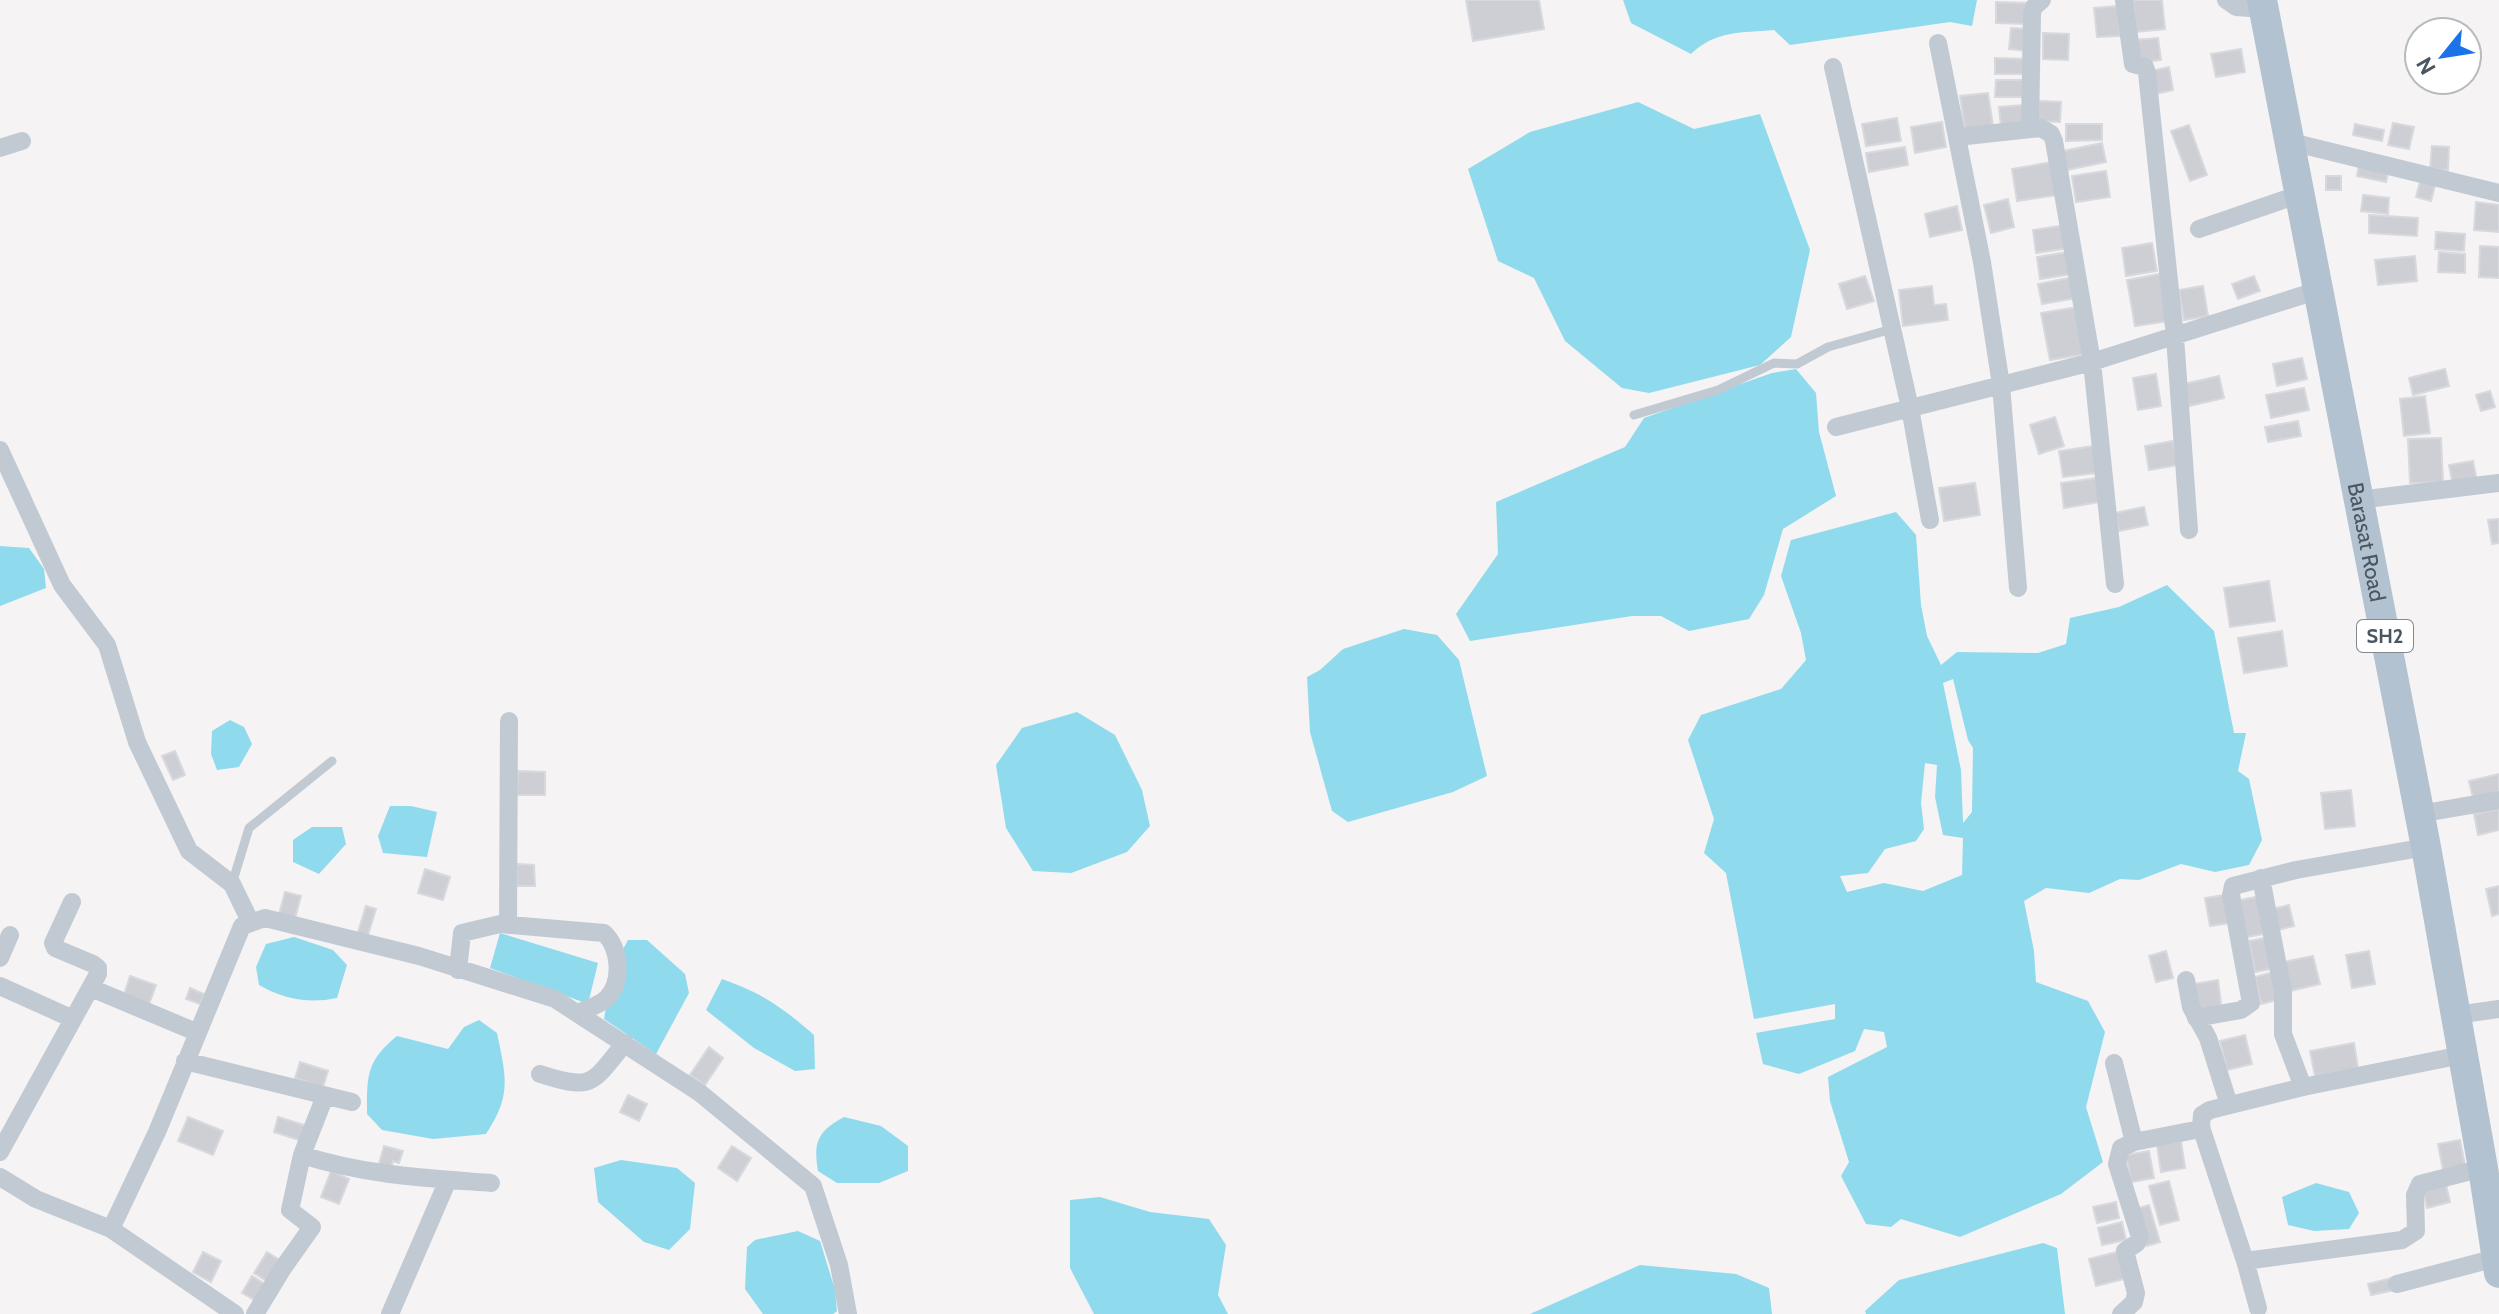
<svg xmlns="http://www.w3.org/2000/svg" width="2499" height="1314" viewBox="0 0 2499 1314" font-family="Cabin,sans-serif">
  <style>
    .water { fill: #90daee; fill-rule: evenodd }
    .building { fill: #cdcfd5; stroke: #d7d9de; stroke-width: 2 }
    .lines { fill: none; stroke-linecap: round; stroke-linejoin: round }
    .lane { stroke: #c1cad2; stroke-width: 9 }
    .street { stroke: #c1cad2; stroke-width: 18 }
    .primary { stroke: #b3c2d1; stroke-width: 30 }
    .labels { text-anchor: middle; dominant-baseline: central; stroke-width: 8; stroke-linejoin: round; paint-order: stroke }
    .shield { fill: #fff; stroke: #808990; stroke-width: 2 }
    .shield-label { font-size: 20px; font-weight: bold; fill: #4a5661 }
    .street-label { font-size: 22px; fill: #4a5661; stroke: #fff }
  </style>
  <rect width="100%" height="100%" fill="#f5f3f3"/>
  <path class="water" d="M1623,0H1977L1972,26L1950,22L1790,45L1774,30C1741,33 1716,30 1691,54L1631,23Z
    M1638,102L1694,129L1760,114L1810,250L1791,337L1760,365L1649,393L1622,388L1565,341L1534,278L1498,261L1468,169L1530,132Z
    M1796,369L1816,393L1819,432L1836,496L1783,529L1764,595L1749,619L1689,631L1661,616H1632L1470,641L1456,614L1498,554L1496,502L1625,447L1644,418L1772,373Z
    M1896,512L1916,535L1921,605L1927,636L1941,665L1957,652L2038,653L2066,644L2070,618L2119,607L2167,585L2214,631L2234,733H2246L2238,771L2249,779L2262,840L2249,865L2215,872L2181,864L2139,880L2120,879L2089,893L2046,888L2024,901L2034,951L2036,982L2088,1001L2105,1032L2086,1107L2103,1162L2061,1194L1960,1237L1901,1219L1891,1227L1866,1224L1841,1176L1849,1162L1830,1101L1828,1077L1887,1047L1884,1032L1864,1029L1855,1051L1799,1074L1763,1064L1756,1033L1835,1019V1004L1754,1019L1726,873L1704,853L1714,819L1688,740L1701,715L1781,689L1806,660L1801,633L1781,576L1791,540ZM1953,679L1968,740L1973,748L1972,812L1963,823L1961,770L1943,683ZM1925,763L1937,765L1935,797L1943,835L1963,838L1962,875L1923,891L1884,883L1847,892L1840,876L1868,873L1885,849L1916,841L1924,829L1921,803Z
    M0,546L29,548L44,569L46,588L0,606Z
    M1404,629L1437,635L1459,660L1487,776L1453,792L1348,822L1332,811L1310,732L1307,677L1320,670L1343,649Z
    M1077,712L1115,735L1142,790L1150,826L1127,852L1071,873L1033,871L1006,828L996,765L1022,728Z
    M230,720L244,727L252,744L239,767L217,770L211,754L212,731Z
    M390,806H411L437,812L427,857L383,853L378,836Z
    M312,827H342L346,844L319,874L293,862V840Z
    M500,933L598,963L588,1004L490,968Z
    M294,937L333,950L347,965L337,998C309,1004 283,999 259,985L256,967L266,944Z
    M628,940H647L685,974L689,993L656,1054L604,1019L613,968Z
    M722,979C762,993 782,1007 814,1035L815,1069L795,1071L754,1048L706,1010Z
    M479,1020L497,1033C506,1077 512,1095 486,1134L433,1139L382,1130L367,1114C367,1076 366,1061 397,1036L448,1049L464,1027Z
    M844,1117L881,1126L908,1146V1171L879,1183H837L818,1171C813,1142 818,1131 844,1117Z
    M621,1160L677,1168L695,1183L690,1229L669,1250L644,1242L598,1202L594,1168Z
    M2316,1183L2349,1192L2359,1213L2349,1229L2314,1231L2288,1225L2282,1197Z
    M1100,1197L1150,1212L1209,1219L1226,1245L1218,1295L1228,1314H1094L1070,1268V1200Z
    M798,1231L820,1241L835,1290L837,1311L833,1314H763L745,1289L747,1247L755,1240Z
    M2043,1243L2057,1248L2065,1314H1866L1865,1311L1899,1280Z
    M1640,1265L1736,1274L1769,1288L1772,1314H1530Z"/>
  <path class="building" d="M1466,0H1539L1544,29L1473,41Z
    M2133,0H2162L2165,29L2136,32Z
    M1996,2L2027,3V24L1996,23Z
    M2117,6L2120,36L2097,37L2094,8Z
    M2011,28L2029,29L2028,51L2009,49Z
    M2043,33L2069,34L2068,60L2043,59Z
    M2158,38L2161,60L2137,63L2135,40Z
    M2241,49L2245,72L2216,77L2211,54Z
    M1995,58L2027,59V74H1995Z
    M2169,67L2173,90L2156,94L2151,71Z
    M1996,80H2027V97H1995Z
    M1988,93L1993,126L1965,130L1960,96Z
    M2039,101L2061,102L2060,122L2038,121Z
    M2024,105L2026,126L2001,127L1999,107Z
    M1897,118L1901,141L1866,146L1862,124Z
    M1942,122L1946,147L1915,153L1911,127Z
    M2393,123L2414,127L2409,149L2388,145Z
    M2066,124H2102V140L2066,141Z
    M2355,124L2384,130L2382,141L2353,135Z
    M2189,125L2207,175L2190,181L2171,131Z
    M2102,143L2106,162L2067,170L2063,151Z
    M2432,146L2449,147L2448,170L2430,169Z
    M1905,147L1908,165L1869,172L1866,153Z
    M2052,162L2058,195L2017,201L2012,169Z
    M2359,163L2389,169L2386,182L2357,176Z
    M2106,171L2110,197L2076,202L2072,176Z
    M2326,176H2341V190H2326Z
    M2421,178L2436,182L2431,201L2416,197Z
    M2363,195L2389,198L2388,214L2361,211Z
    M2008,199L2014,227L1991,233L1984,205Z
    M2476,202L2499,205V232L2474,230Z
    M1957,206L1962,230L1930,237L1925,214Z
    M2369,215L2418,218L2417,236L2369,233Z
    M2066,225L2069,248L2036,253L2033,230Z
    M2436,232L2465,234L2464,251L2435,249Z
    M2152,243L2157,271L2126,276L2122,248Z
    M2480,246L2499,247V278L2479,277Z
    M2069,252L2073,274L2040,279L2037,257Z
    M2439,252L2465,254V273L2438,272Z
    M2415,256L2417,281L2378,285L2375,260Z
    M2160,274L2169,321L2135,326L2127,280Z
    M1865,276L1874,301L1847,309L1839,284Z
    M2254,276L2260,291L2238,299L2232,284Z
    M2074,277L2077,298L2042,304L2038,284Z
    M1932,286L1934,305L1946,304L1948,320L1903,326L1899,290Z
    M2203,286L2208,316L2184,320L2179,290Z
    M2078,307L2086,354L2050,360L2041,313Z
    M2302,358L2307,379L2277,386L2273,364Z
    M2445,369L2449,386L2413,395L2409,378Z
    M2156,374L2161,406L2138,410L2133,378Z
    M2219,376L2224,398L2189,406L2184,384Z
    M2304,388L2309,410L2271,418L2266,395Z
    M2490,391L2495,407L2481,411L2476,395Z
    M2425,396L2430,433L2404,436L2400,399Z
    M2055,417L2064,446L2039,454L2030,425Z
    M2298,421L2301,436L2268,442L2265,427Z
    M2441,438L2443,482L2410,483L2408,439Z
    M2173,441L2178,465L2149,470L2145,446Z
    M2094,446L2097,473L2063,477L2059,451Z
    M2473,461L2477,481L2453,486L2449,465Z
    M2097,478L2100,502L2064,508L2061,483Z
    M1975,483L1980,515L1944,521L1939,488Z
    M2144,507L2148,525L2119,531L2115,513Z
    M2499,519V543L2492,544L2488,520Z
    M2269,581L2275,621L2230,627L2224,588Z
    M2282,631L2287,666L2244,673L2238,638Z
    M175,751L185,775L173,780L162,756Z
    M518,771L545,772V795H517Z
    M2499,774V792L2473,798L2469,781Z
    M2351,790L2355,826L2325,829L2321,793Z
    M2499,809V830L2478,835L2474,814Z
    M517,864L534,865L535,886H517Z
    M425,869L450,877L443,900L418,893Z
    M2499,886V914L2492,916L2486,889Z
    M285,892L301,896L294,922L278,918Z
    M2225,895L2230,923L2210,926L2205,898Z
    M2261,896L2269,933L2247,937L2240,900Z
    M2289,905L2294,926L2274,931L2269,910Z
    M366,906L376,909L367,938L357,935Z
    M2270,937L2275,968L2255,972L2249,941Z
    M2166,951L2173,978L2156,982L2149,956Z
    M2369,951L2375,984L2352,988L2346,955Z
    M2313,956L2320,984L2290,991L2284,962Z
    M2274,972L2281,999L2261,1004L2255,977Z
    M130,976L156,985L148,1007L123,998Z
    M2218,980L2222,1011L2199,1014L2194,984Z
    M190,988L204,994L200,1004L186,999Z
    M2245,1035L2252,1064L2227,1070L2220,1041Z
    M2354,1043L2358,1068L2315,1076L2310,1051Z
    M709,1047L723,1058L705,1085L690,1075Z
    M300,1062L328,1071L323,1087L295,1078Z
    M628,1095L647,1104L639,1121L620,1112Z
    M188,1117L223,1131L213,1155L178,1141Z
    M278,1117L307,1126L302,1141L274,1132Z
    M2460,1140L2465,1166L2443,1170L2438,1144Z
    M2181,1141L2185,1168L2161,1172L2157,1145Z
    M384,1146L403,1151L399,1163L393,1161L389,1175L377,1171Z
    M732,1146L751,1158L737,1181L718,1168Z
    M2149,1151L2154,1178L2131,1182L2126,1155Z
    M331,1171L349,1179L339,1204L321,1197Z
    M2445,1180L2450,1202L2427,1208L2422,1186Z
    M2169,1181L2179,1220L2160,1225L2149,1186Z
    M2116,1202L2119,1218L2097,1223L2093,1207Z
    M2149,1205L2160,1242L2147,1246L2136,1209Z
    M2122,1222L2126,1240L2102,1245L2098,1228Z
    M2121,1251L2128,1278L2096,1286L2089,1259Z
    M203,1252L221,1261L211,1282L193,1272Z
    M267,1252L283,1262L270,1283L254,1273Z
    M252,1276L268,1286L258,1302L242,1293Z
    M2392,1278L2395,1290L2371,1295L2368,1284Z"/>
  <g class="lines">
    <path class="lane" d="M1634,415L1718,390L1774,363L1797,364L1828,347L1892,329
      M232,884L249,828L332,761"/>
    <path class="street" d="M2124,0L2133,64L2145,67L2147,73L2175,337L2189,530
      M2226,0L2236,7L2264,9
      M1938,43L1982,262L2001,385L2018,588
      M1833,67L1910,408L1930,520
      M2030,128L2032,13L2034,7L2042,0
      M1957,137L2041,128L2051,134L2054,141L2092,362L2115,584
      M2291,142L2499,193
      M0,148L22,141
      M2199,229L2300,194
      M1836,427L2092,362L2319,290
      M0,450L62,585L107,645L137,742L189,851L232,884L250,921
      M2358,500L2499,483
      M2419,814L2499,800
      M2261,878L2283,992V1034L2303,1087
      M508,925L509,721
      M0,958L10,935
      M458,970L462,933L500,924L604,933C620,948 623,981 607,998C600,1005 587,1009 578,1013
      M2186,980L2191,1007L2208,1038L2229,1105
      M0,986L73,1019
      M91,988L196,1032
      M2456,1015L2499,1009
      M2196,1018L2241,1010L2251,1003L2231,895L2233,886L2296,870L2426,847
      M185,1061L352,1102
      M2114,1063L2134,1142
      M540,1074C594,1091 591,1084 625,1043
      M2201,1127L2246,1264L2258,1308
      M0,1152L98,974V968L93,964L55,948L53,943L72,902
      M302,1155C364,1175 426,1178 491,1183
      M0,1177L36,1199L111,1229L235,1314
      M111,1229L157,1132L242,926L265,918L419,956L555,999L700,1093L813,1186L839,1265L848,1314
      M2245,1261L2402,1240L2416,1231L2415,1195L2420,1184L2483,1168
      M2397,1284L2496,1258
      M255,1314L283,1268L312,1227L290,1210L302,1155L325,1096
      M390,1314L448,1180
      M2121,1314L2134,1302L2136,1293L2125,1251L2137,1243L2140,1237L2117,1164L2121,1148L2134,1142L2195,1130L2201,1127L2202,1115L2210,1110L2303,1087L2462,1055"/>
    <path class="primary" id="s1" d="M2262,0L2426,847L2483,1168L2499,1273"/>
  </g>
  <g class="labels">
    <rect class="shield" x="2357" y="620" width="56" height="32" rx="6"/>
    <g class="shield-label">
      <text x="2385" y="636">SH2</text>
    </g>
    <g class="street-label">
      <text stroke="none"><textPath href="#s1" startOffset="552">Barasat Road</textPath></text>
    </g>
  </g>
  <g transform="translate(2443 56) rotate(240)"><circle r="38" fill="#ffffff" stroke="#b7bbc0" stroke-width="2"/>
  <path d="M0-6L14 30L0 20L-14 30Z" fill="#1a73e8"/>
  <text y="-12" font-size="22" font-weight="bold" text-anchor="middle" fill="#4a5661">N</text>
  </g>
</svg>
